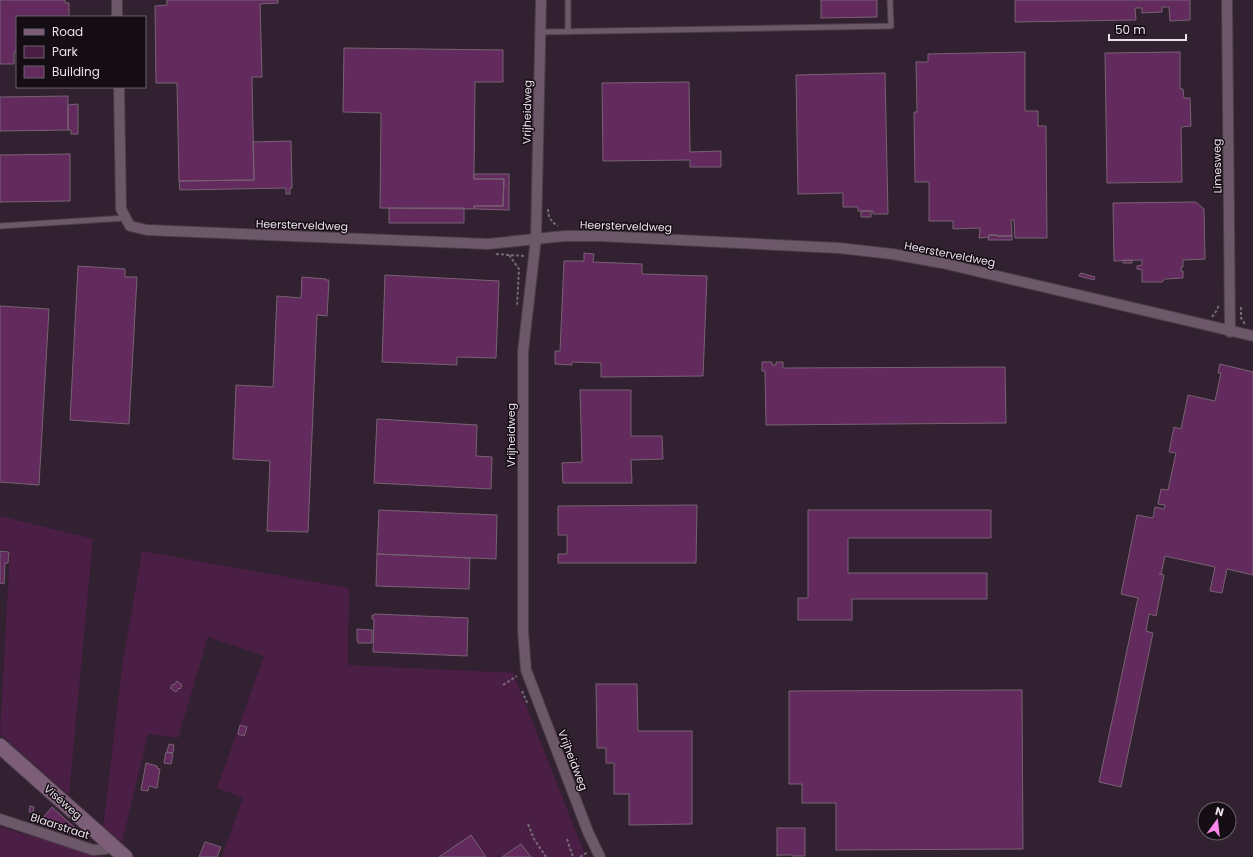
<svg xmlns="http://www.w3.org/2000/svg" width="1253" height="857" viewBox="0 0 1253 857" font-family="Poppins,sans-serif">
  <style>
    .green { fill: #4b1e46 }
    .building { fill: #632b5d; stroke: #776273 }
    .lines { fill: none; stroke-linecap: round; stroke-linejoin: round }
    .lane-casing { stroke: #4c3d4a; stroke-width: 7 }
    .street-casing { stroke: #4c3d4a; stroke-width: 12 }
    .secondary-casing { stroke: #4c3d4a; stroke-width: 17 }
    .path { stroke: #776875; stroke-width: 2; stroke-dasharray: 3 2; stroke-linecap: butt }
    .lane { stroke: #6c5869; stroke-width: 5 }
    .street { stroke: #6c5869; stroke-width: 10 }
    .secondary { stroke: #7c5e78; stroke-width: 15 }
    .labels { text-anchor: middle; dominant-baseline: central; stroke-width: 3; stroke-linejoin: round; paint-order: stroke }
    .street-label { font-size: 11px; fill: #ece0ea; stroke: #150d14 }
  </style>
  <rect width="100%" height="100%" fill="#322130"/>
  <path class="green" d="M0,516L93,539L69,795L0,734L10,550L0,549Z
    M142,551L349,588L348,665L513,673L586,857H222L243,798L217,788L264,656L208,637L178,738L148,734L122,842L103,827L123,661Z
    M0,827L102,857H0Z"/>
  <path class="building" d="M0,0H65V3H69V17H17V52H14V64H0Z
    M167,0H278V3L260,4L262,77H252L254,180L179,181L177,83H156L155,6L167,5Z
    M821,0H877V17L821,18Z
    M1015,0H1190V20L1170,21L1169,7H1162V12L1142,13V8H1135L1136,20L1015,22Z
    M344,48L503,50V82H475L474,174V179H504L503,206H474V209L380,208L381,113L343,112Z
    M1025,52V111H1038V126H1046L1047,238H1015L1014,220H1011L1012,236H997V235H989V237L979,238L980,228L953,229V221H929V182H915L914,112H917L916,62H928V54Z
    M1180,52V89H1183L1184,98H1190L1191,126L1181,127L1182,182L1107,183L1105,53Z
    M885,73L888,214H873V211H858V207H843V193L798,194L796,75Z
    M689,82L690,152L721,151V167H690V160L603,161L602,83Z
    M68,96V130L0,131V97Z
    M78,104V134H71V130H68V105Z
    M291,141L292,188H290V194H286V188L180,190L179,181L254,180L253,142Z
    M70,154V201L0,202V155Z
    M474,174H509V210L475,209L474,206H503L504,179H474Z
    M1196,202L1204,209L1205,259L1183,260V267H1181V271H1183V278L1165,279L1162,282H1142V270L1137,269V266L1142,265V260L1114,261L1113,203Z
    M389,208H464V223H389Z
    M861,211H871V217H861Z
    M989,235H997V236H1012V240H988Z
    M584,253L594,254L593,262L642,264V274L707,276L703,376L601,377V363L572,362V365L555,364V351H560L564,261H584Z
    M1123,260H1132V263H1123Z
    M78,266L125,269V277H137L129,424L70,420Z
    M1081,273L1095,277L1094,280L1079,276L1080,274Z
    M385,275L499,281L496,358L457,357V365L382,362Z
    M302,277L326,279V280H329L327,316L317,315L308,532L267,531L270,461L233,459L236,385L273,387L277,296L301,298Z
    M0,306L49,309L39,485L0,482Z
    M762,362H772V365H776V362H783V368L1005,367L1006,423L766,425L765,371H762Z
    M1220,364L1253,372V575L1227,569L1222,593L1210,591L1215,567L1165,556L1161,574H1159L1164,575L1156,616L1149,614L1146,631L1153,633L1121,787L1099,782L1138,598L1121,594L1137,515L1153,518L1155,507L1164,509L1165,505L1158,504L1161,489L1168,490L1176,453L1169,452L1174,427L1181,429L1188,395L1215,401L1221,373H1218Z
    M580,390H631V436H662L663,459L631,460L632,483H563L562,463L582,462Z
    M377,419L477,425L476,456L492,457L491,489L374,483Z
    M697,505L696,563H558V554H567V535H558V506Z
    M379,510L497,515L496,559L377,554Z
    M808,510H991V538H848V573H987V599H852V620H798V598H808Z
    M0,551L9,552L8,563H5L4,584L0,583Z
    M377,554L470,558L469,589L376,586Z
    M375,614L468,618L467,656L373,652L374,619H372V615H375Z
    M357,629L372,630V643H358V641H357Z
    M177,681L181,684V685L182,686L180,689L179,688L176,692L170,688L173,684L174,685Z
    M596,684H637L638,731H692V824L629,825V794H614V763H606V748H597Z
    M1022,690L1023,849L836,850V803H802V784H789V691Z
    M240,725L247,727L244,736L238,734Z
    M169,744L174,745L173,753L167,752Z
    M166,752L173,754L171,764L164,763Z
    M146,763L157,766V768L160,769L157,788L149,786L148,791L141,790Z
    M30,806L34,807L33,812H29Z
    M52,807L74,827L69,834L64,830L63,831L61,830L43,818Z
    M777,828H805V856H792V855H778V856H777Z
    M471,835L486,857H439Z
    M205,842L221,847L217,857H199Z
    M521,844L531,857H502Z"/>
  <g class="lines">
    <g class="lane-casing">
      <path id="lane" d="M540,32L891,26L890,0
        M568,32V0
        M0,226L126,218"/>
    </g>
    <g class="street-casing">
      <path id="street" d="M117,0V17
        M541,0L536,238L523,352V631L526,670L588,832L600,857
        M1227,0L1230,332
        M119,87L121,209L130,226L147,230L488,244L564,236H599L839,248L892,254L942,263L1253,336
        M0,819L93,850L106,849L111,844"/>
    </g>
    <g class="secondary-casing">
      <path id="secondary" d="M0,746L125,857"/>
    </g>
    <path class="path" d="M548,209C548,217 551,222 558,226
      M496,254L525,256
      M509,255L519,269L517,307
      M1241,307V318L1245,324
      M1212,317L1217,310L1219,304
      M503,685L517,676
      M522,691L528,705
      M528,824L534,839L546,857
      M567,839L573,857
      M580,857L588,852"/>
    <use href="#lane" class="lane"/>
    <use href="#street" class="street"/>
    <use href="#secondary" class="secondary"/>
  </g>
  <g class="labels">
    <g class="street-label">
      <text transform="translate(527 112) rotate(-89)">Vrijheidweg</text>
      <text transform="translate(1217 166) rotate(-91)">Limesweg</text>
      <text transform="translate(302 225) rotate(2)">Heersterveldweg</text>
      <text transform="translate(626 226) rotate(2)">Heersterveldweg</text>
      <text transform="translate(950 254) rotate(11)">Heersterveldweg</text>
      <text transform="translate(511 435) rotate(-90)">Vrijheidweg</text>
      <text transform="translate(573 760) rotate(69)">Vrijheidweg</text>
      <text transform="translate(63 802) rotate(41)">Viséweg</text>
      <text transform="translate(60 826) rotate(18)">Blaarstraat</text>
    </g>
  </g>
  <rect x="16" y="16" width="130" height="72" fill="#150d14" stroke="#6b616a"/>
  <rect x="24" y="29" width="20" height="6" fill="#7c5e78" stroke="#6b616a"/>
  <text x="52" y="36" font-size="12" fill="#ece0ea">Road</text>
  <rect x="24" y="46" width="20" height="12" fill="#4b1e46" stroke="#6b616a"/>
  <text x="52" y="56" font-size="12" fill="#ece0ea">Park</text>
  <rect x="24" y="66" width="20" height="12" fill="#632b5d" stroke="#6b616a"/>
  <text x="52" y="76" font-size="12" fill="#ece0ea">Building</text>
  <g transform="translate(1217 821) rotate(15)"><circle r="19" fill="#150d14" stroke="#6b616a"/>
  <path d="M0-3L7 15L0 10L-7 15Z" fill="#f888ea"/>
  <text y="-6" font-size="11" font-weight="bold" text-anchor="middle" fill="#ece0ea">N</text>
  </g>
  <path d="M1109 34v6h77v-6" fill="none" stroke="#ece0ea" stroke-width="2"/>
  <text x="1115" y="34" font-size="12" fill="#ece0ea" stroke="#150d14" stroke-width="3" paint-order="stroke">50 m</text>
</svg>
